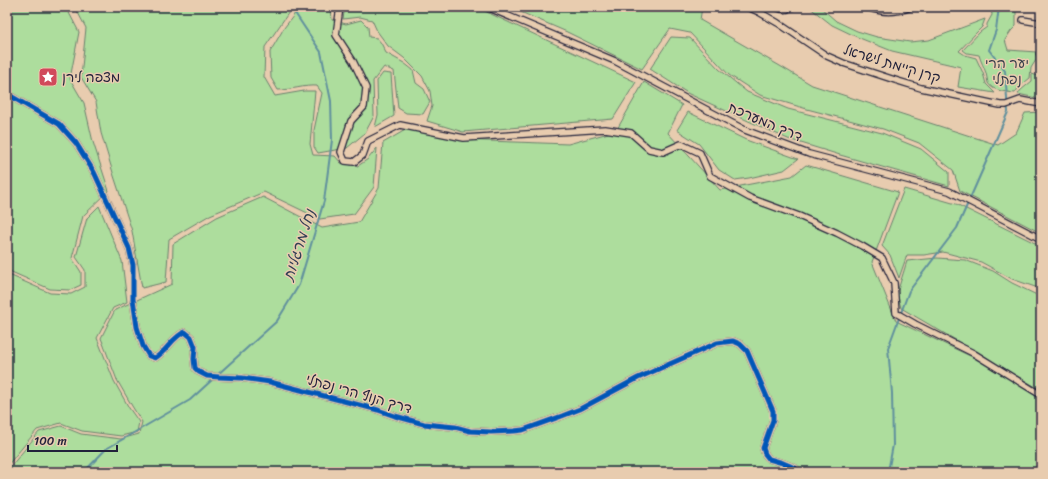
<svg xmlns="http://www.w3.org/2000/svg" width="1048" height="479" viewBox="0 0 1048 479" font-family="Sriracha,'Playpen Sans Hebrew',sans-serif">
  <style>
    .green { fill: #addd9d; stroke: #68806c }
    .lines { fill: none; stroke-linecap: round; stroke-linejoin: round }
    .stream { stroke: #60909d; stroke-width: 2 }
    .street-casing { stroke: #22223b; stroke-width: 8 }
    .street { stroke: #e8ccaf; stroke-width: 5.5 }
    .cycleway-casing { stroke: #e8ccaf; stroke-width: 8 }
    .cycleway { stroke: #0057b8; stroke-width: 5 }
    .labels { text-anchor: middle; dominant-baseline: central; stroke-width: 3; stroke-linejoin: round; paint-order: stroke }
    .park-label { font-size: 14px; fill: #373e4a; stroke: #e8ccaf }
    .street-label { font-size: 14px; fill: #22223b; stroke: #e8ccaf }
    .poi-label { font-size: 14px; fill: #22223b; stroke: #e8ccaf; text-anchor: start }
    .water-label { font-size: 15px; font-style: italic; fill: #313e54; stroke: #e8ccaf }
  </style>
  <rect width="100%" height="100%" fill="#e8ccaf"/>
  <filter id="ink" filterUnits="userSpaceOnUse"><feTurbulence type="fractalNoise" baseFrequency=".025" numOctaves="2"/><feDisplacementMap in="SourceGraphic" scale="8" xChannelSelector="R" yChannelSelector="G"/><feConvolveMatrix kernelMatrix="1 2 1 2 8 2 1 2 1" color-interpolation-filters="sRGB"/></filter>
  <g filter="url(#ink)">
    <path class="green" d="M7,7H66L79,32L70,79L84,103L93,142L109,191L83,216L72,258L81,272V285L70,290L50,289L7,270Z
      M75,7H290L289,12L265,47L264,77L275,96L304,91H315L310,144L313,155L335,156L341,163L358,166L368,159L377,148L374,187L354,214L320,219L264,192L210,215L169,239L166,282L142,288L132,231L114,176L101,133L96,102L81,77L86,28Z
      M295,7H331L332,20L346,24L361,20L368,27L369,37L377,38L381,43L386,53L404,63L413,70L416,83L424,89L430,102L423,114L406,113L398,108L394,71L384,67L373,81L374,116L365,133L347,148L318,153L314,147V130L322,93L317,86C304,85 292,90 278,90L271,78L270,52L284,28L294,15Z
      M345,7H476L636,82L613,119L463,132L427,121L432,106L430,91L422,76L404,58L388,46L377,31L372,20L360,17L343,19Z
      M509,7H702L700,20L780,66L812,85L998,145L1016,133L1025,113L1041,112V233L960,191L953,170L919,143L883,129L807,109L760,95L729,75L690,33L670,29L642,69L567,32Z
      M809,7H820L836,21L857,31L877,37L910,42L929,40L985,19L982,27L976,33L959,51L965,55L976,58L983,73L986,84L995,93L958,87L961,67L892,51L857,37L832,25Z
      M991,7H1016V26L1011,31L1005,40L1008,50L1036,52V60L1031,68L1030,78L1019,87L1015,93C1007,92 992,91 988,83C987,80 987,76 986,73C984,67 981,62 979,55L967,53L963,50L980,32L987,27V24L992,15Z
      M671,37L690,38L719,69L747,92L788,109L882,133L921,149L949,172V186L840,155L788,139L689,94L650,69Z
      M383,73L391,74L394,116L375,127L378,115L377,81Z
      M1032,74L1041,77V99L1018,94L1021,90L1032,81Z
      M644,82L682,105L668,133L720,190L792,176L806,165L898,192L872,262L896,321L983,362L1041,399V472H7V471L39,432L61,426L81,434L121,439L139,434L142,422L132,406L117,380L101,338L115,310L172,284L173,244L217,217L263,197L322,228L359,222L379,188L383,143L407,129L461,140L568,144L616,131Z
      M688,112L746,140L798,159L784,170L749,178L735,180L719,170L699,144L677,130Z
      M904,189L956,204L1041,246V289L1012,279L981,262L943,252L924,255H907L899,278L890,255L882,246Z
      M99,206L122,261L127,302L113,308L97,338L114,381L129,408L139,422L137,432L121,436L82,431L61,423L37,430L7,466V274L50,293L71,294L85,287V270L76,257L87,218Z
      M937,258L965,260L993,271L1012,283L1041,297V390L901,308L897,293L907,261Z"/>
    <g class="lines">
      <path class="stream" d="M216,376L277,321L299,285L324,201L332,140L331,101L321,52L291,7
        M84,472L106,449L190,400L213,379
        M888,472L893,445L892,393L888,348L909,291L957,228L1008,112L1005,71L989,50L996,30L999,7"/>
      <g class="street-casing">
        <path id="street" d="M340,7L336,35L353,61L366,88L364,107L351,121L341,152L345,161L354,162L363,155L368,141L400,125L464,138L605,129L631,133L649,149L663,152L681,144L700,153L710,176L750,198L799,216L837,233L862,246L882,258L894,283L896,313L915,324L973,353L1041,395
          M487,7L615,61L745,130L809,154L949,191L1041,239
          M748,7L759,12L778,23L827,56L843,63L898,81L921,88L1000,105H1006L1020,100L1041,104
          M776,7C782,10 786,11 792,7
          M867,7C882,13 896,13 911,7
          M1023,20L1041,23
          M1040,54L1041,55
          M7,94L59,124L76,143L94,172L129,248L133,265V299L137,327L143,346L149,356L155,358C167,351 173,336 185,332L191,337L195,347L194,359L195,368L199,372L207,376L219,377L242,378L270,382L363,406L378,410L395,416L424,424L455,427L470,431L491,432L514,431L523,430L562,416L580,409L638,378L717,343L733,341L740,344L747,351L773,411V420L763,448L765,454L769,459L783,463L795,468L799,472"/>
      </g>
      <use href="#street" class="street"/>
      <g class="cycleway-casing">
        <path id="cycleway" d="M7,94L59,124L76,143L94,172L129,248L133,265V299L137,327L143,346L149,356L155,358C167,351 173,336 185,332L191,337L195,347L194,359L195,368L199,372L207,376L219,377L242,378L270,382L363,406L378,410L395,416L424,424L455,427L470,431L491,432L514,431L523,430L562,416L580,409L638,378L717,343L733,341L740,344L747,351L773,411V420L763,448L765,454L769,459L783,463L795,468L799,472"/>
      </g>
      <use href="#cycleway" class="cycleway"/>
    </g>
  </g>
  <defs>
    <g id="sight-square" transform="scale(1)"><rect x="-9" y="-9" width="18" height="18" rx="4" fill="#d1495b" stroke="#e8ccaf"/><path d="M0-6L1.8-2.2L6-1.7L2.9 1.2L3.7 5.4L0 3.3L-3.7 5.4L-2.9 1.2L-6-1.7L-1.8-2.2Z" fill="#fff"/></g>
  </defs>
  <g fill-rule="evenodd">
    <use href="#sight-square" x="48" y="77"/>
  </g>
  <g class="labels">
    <g class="park-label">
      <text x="1007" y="63">יער הרי<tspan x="1007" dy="16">נפתלי</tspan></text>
    </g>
    <g class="street-label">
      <text transform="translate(892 64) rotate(17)">קרן קיימת לישראל</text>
      <text transform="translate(765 122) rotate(23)">דרך המערכת</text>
      <text transform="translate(359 394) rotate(16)">דרך הנוף הרי נפתלי</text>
    </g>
    <g class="poi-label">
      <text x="62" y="77">מצפה לירן</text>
    </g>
    <g class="water-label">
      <text transform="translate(299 245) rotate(-72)">נחל מרגליות</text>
    </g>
  </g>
  <rect width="1048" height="479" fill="none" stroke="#e8ccaf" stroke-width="24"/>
  <rect x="12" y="12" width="1024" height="455" fill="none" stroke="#22223b" stroke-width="1.5" filter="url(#ink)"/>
  <path d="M28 445v6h89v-6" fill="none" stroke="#22223b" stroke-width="2"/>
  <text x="34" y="445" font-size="12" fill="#22223b" stroke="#e8ccaf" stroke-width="3" paint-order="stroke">100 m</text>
</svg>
